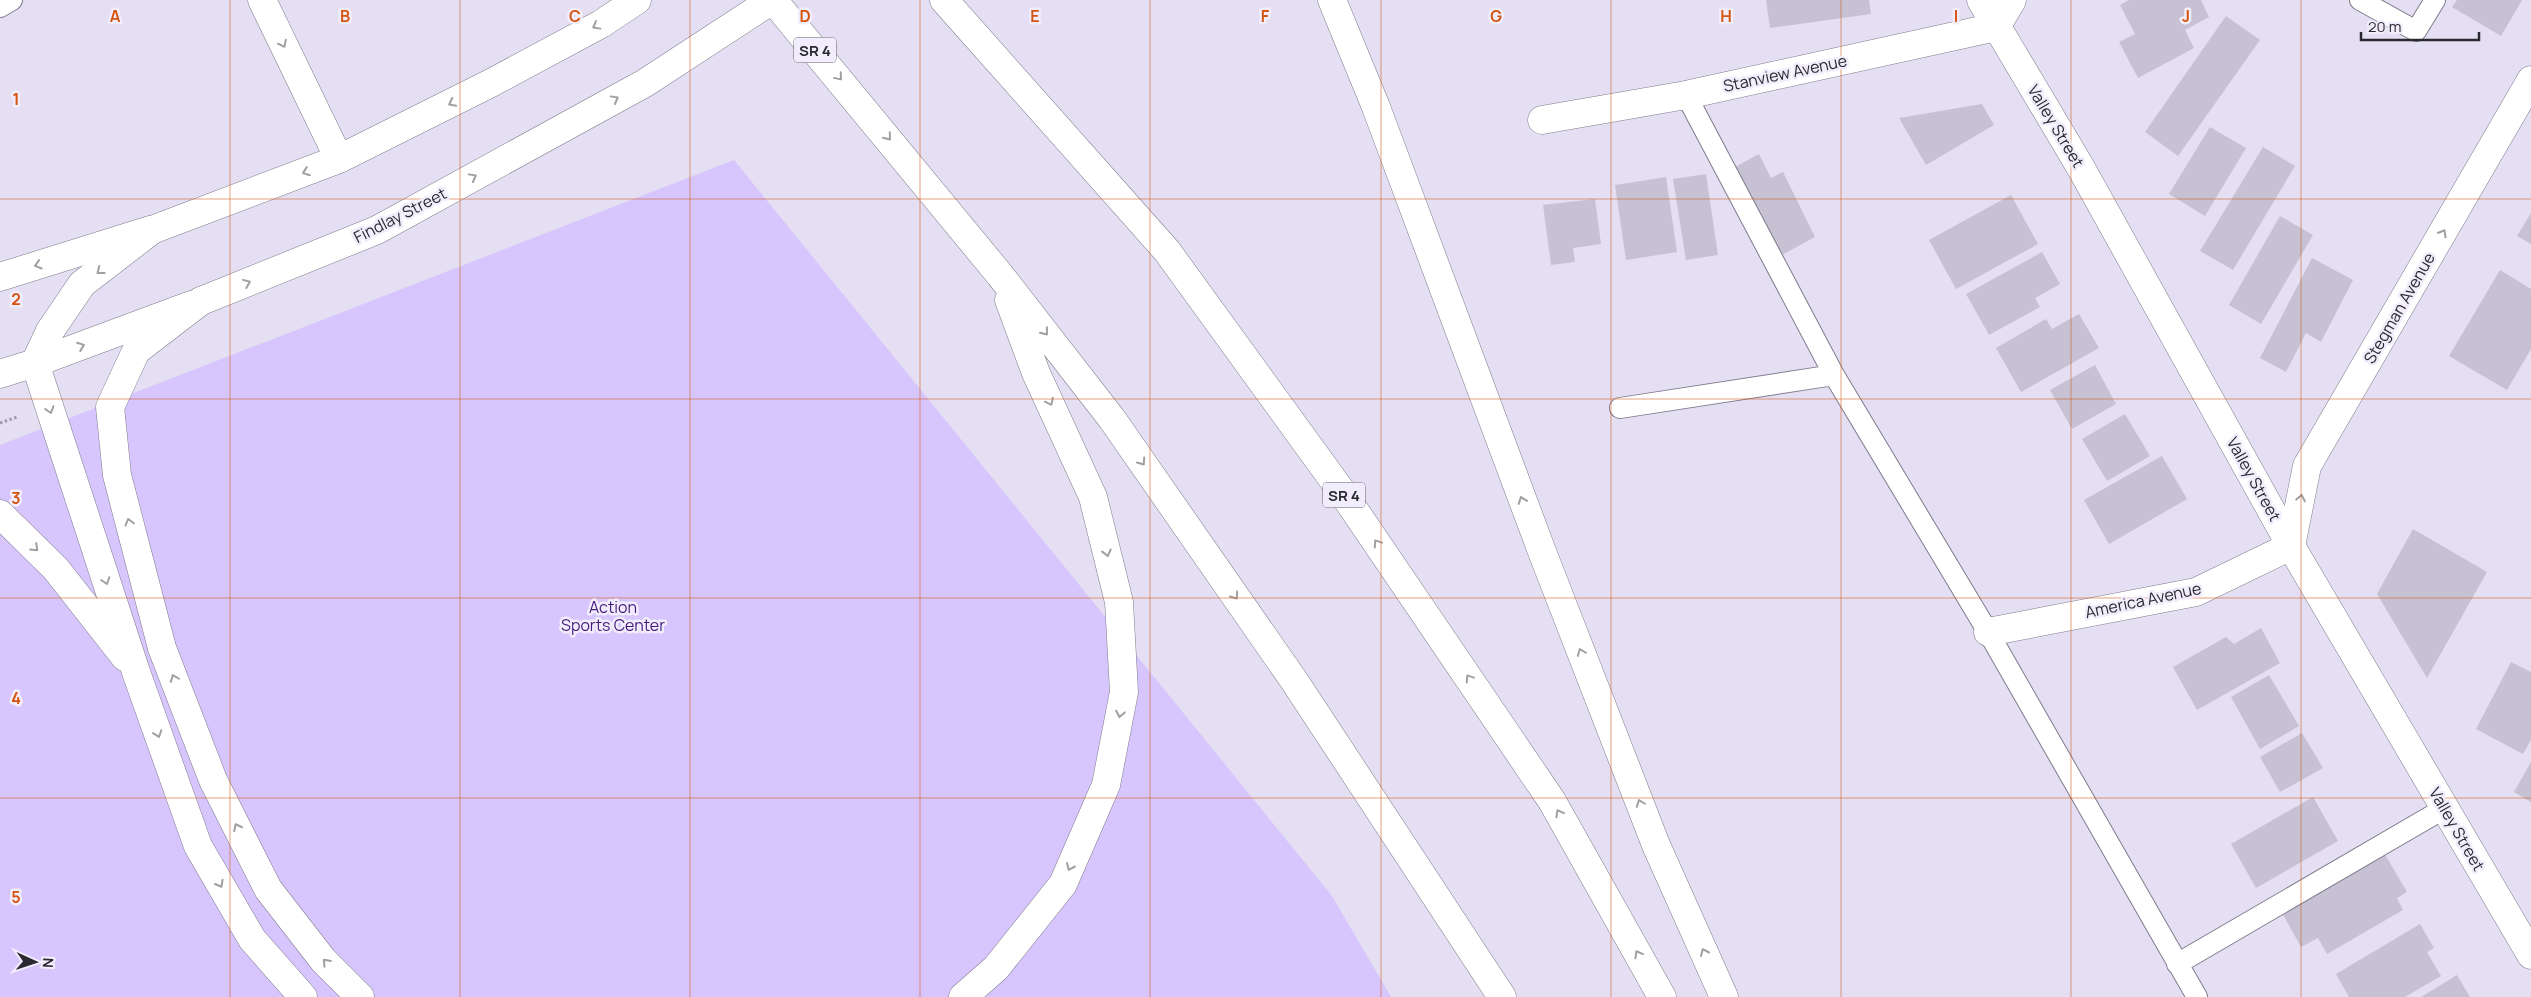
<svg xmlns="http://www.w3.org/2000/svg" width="2531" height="997" viewBox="0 0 2531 997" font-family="Manrope,sans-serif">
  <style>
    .green { fill: #d7c5fd }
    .building { fill: #c7c1d4 }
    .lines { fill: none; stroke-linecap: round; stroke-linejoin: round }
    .lane-casing { stroke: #807b8c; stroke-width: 22 }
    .street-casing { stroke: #807b8c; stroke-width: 29 }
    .secondary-casing { stroke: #807b8c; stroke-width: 29 }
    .primary-casing { stroke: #807b8c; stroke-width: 29 }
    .highway-casing { stroke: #807b8c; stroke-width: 29 }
    .path { stroke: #9f9ba9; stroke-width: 3; stroke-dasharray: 2.5 2.5; stroke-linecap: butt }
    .lane { stroke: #fff; stroke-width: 20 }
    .street { stroke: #fff; stroke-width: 28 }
    .secondary { stroke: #fff; stroke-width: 28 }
    .primary { stroke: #fff; stroke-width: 28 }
    .highway { stroke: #fff; stroke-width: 28 }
    .oneway { stroke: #a09fa2 }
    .grid { fill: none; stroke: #d55410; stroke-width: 1; stroke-opacity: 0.55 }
    .labels { text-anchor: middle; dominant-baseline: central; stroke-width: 5; stroke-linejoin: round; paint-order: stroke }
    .shield { fill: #f1edfc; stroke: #66646d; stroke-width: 1 }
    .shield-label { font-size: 15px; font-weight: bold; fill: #2b2930 }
    .street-label { font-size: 16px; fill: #2b2930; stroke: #f1edfc }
    .park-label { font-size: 16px; fill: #471b7c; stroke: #f1edfc }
    .grid-label { font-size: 16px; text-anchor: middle; font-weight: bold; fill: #d55410; stroke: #f1edfc; stroke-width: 5; stroke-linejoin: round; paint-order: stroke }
  </style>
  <rect width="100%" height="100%" fill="#e4dff2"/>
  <path class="green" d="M734,160L1332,896L1391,997H0V445Z"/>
  <path class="building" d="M1766,0H1869L1871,14L1770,28Z
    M2129,0H2201L2209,17L2185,30L2194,48L2138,78L2119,42L2135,34L2120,5Z
    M2457,0H2522L2501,36L2452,7Z
    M2226,16L2260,40L2178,156L2145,132Z
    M1982,104L1994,125L1926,165L1899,118Z
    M2210,127L2246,148L2205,216L2169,194Z
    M2263,147L2295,166L2233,270L2200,251Z
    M1759,154L1771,178L1783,172L1815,237L1780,256L1735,167Z
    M1706,174L1718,255L1686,260L1673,179Z
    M1666,177L1677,252L1626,260L1615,185Z
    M2011,195L2038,244L1956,289L1929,240Z
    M1595,199L1601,244L1573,248L1575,262L1551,265L1543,205Z
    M2531,213V244L2517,236Z
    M2280,216L2313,235L2261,324L2229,305Z
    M2042,252L2060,284L2035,298L2040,307L1989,335L1966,294Z
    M2312,258L2353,280L2321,342L2306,333L2286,372L2260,358Z
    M2500,270L2531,289V349L2507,390L2449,356Z
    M2079,314L2099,348L2021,392L1996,348L2046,319L2052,329Z
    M2095,365L2116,404L2072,429L2050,390Z
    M2125,414L2150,456L2107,481L2082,439Z
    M2162,456L2187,499L2109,544L2084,500Z
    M2413,529L2487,572L2427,678L2377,594Z
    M2261,628L2280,663L2197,710L2173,667L2226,637L2234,644Z
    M2511,662L2531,672V740L2523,754L2476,729Z
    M2269,675L2299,726L2260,749L2231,697Z
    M2302,733L2323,768L2280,792L2260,757Z
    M2531,762V802L2514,792Z
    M2313,797L2338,841L2256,888L2231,844Z
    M2383,851L2407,892L2397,898L2403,910L2327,954L2318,938L2301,947L2281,911Z
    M2420,924L2434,948L2427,952L2441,976L2405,997H2349L2336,974Z
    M2457,975L2470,997H2421Z"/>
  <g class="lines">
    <g class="lane-casing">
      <path id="lane" d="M2360,0L2416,31L2435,0
        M0,7L12,0
        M1686,95L1834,375L1988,632L2197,997
        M1620,408L1834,375
        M2177,964L2445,808"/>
    </g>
    <g class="street-casing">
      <path id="street" d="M1542,120L1686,95L1996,27L2012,0
        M1988,632L2196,592L2291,546L2307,466L2531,80"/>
    </g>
    <g class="secondary-casing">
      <path id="secondary" d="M1981,0L2081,168L2291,546L2531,955
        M0,277L150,230
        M0,374L35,363L191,305"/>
    </g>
    <g class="primary-casing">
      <path id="primary" d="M152,230L339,159L491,83L601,24L637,0
        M201,301L377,230L645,83L772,0"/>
    </g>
    <g class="highway-casing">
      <path id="highway" d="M262,0L339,159
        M773,0L1000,275L1112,419L1295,682L1502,997
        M944,0L1167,251L1342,492L1552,801L1662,997
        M1332,0L1376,107L1541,549L1656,845L1724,997
        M152,230L82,284L50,331L35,363L136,672L198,846L252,939L303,997
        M201,301L136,351L110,407L117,475L162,648L213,780L268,889L323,960L360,997
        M0,514L56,569L125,657
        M963,997L996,968L1063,884L1106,785L1124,692L1119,602L1093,497L1036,373L1009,300"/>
    </g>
    <path class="path" d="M0,423L17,417"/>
    <use href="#lane" class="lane"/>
    <use href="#street" class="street"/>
    <use href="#secondary" class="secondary"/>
    <use href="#primary" class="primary"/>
    <use href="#highway" class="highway"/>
  </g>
  <defs><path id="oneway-chevron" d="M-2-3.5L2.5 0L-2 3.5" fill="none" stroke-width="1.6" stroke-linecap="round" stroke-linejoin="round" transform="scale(1.25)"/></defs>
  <g class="oneway">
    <use href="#oneway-chevron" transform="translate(596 26) rotate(151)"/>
    <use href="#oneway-chevron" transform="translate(283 44) rotate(64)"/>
    <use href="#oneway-chevron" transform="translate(839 77) rotate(50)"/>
    <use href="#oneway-chevron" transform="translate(615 99) rotate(-29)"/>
    <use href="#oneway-chevron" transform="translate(452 103) rotate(153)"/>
    <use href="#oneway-chevron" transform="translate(888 137) rotate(51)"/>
    <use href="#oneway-chevron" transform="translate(306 172) rotate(159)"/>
    <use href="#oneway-chevron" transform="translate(473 177) rotate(-29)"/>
    <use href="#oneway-chevron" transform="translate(2443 233) rotate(-60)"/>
    <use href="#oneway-chevron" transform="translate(38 265) rotate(163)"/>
    <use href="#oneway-chevron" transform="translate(100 271) rotate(142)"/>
    <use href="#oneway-chevron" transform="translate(247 283) rotate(-22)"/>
    <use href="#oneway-chevron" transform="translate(1045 332) rotate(52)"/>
    <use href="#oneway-chevron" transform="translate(81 346) rotate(-21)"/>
    <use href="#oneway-chevron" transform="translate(1050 402) rotate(65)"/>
    <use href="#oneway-chevron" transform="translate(50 410) rotate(72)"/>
    <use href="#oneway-chevron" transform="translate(1142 462) rotate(55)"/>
    <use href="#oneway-chevron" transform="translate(2301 498) rotate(-79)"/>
    <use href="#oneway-chevron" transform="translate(1522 500) rotate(-110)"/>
    <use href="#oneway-chevron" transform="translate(129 522) rotate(-105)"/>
    <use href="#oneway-chevron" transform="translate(1377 543) rotate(-124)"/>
    <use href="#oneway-chevron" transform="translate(35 548) rotate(44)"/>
    <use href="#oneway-chevron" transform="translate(1107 553) rotate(76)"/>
    <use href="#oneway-chevron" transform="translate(106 581) rotate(72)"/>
    <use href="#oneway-chevron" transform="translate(1235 596) rotate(55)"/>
    <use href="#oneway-chevron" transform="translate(1581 652) rotate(-111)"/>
    <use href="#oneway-chevron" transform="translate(174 678) rotate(-111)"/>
    <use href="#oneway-chevron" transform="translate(1469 678) rotate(-124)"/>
    <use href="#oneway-chevron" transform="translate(1120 714) rotate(101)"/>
    <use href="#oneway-chevron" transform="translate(158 734) rotate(71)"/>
    <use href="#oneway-chevron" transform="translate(1640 803) rotate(-111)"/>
    <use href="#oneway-chevron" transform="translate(1559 813) rotate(-119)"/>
    <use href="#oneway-chevron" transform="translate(237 827) rotate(-117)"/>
    <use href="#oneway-chevron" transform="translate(1070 867) rotate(114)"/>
    <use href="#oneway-chevron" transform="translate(220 884) rotate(60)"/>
    <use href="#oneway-chevron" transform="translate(1704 952) rotate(-114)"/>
    <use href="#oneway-chevron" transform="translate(1638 954) rotate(-119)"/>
    <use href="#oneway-chevron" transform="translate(326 962) rotate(-132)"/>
  </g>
  <path class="grid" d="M230,0V997M460,0V997M690,0V997M920,0V997M1150,0V997M1381,0V997M1611,0V997M1841,0V997M2071,0V997M2301,0V997M0,199H2531M0,399H2531M0,598H2531M0,798H2531"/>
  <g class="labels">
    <g class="shield">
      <rect x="794" y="37.5" width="42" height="25" rx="4"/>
      <rect x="1323" y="482.5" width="42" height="25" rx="4"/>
    </g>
    <g class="shield-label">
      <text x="815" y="50">SR 4</text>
      <text x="1344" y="495">SR 4</text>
    </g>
    <g class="street-label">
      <text transform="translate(1785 73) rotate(-12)">Stanview Avenue</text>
      <text transform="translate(2056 126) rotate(59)">Valley Street</text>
      <text transform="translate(400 215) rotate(-27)">Findlay Street</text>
      <text transform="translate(2399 308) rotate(-60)">Stegman Avenue</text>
      <text transform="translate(2254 479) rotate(61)">Valley Street</text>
      <text transform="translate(2143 600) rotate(-12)">America Avenue</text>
      <text transform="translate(2457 829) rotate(60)">Valley Street</text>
    </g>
    <g class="park-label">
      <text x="613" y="607">Action<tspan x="613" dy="18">Sports Center</tspan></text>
    </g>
  </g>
  <g class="grid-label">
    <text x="115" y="22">A</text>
    <text x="345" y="22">B</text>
    <text x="575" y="22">C</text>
    <text x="805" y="22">D</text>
    <text x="1035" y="22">E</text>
    <text x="1265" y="22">F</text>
    <text x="1496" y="22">G</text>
    <text x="1726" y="22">H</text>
    <text x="1956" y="22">I</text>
    <text x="2186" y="22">J</text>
    <text x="16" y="105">1</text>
    <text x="16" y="305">2</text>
    <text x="16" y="504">3</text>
    <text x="16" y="704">4</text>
    <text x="16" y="903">5</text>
  </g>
  <g transform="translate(35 962) rotate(93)" stroke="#f1edfc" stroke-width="4" paint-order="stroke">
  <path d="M0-4L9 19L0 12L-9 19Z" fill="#2b2930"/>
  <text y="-8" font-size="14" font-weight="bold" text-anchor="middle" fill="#2b2930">N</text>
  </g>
  <path d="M2361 32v8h118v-8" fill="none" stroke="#2b2930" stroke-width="2.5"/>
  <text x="2368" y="32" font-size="15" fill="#2b2930" stroke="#f1edfc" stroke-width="4" paint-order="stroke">20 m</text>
</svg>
